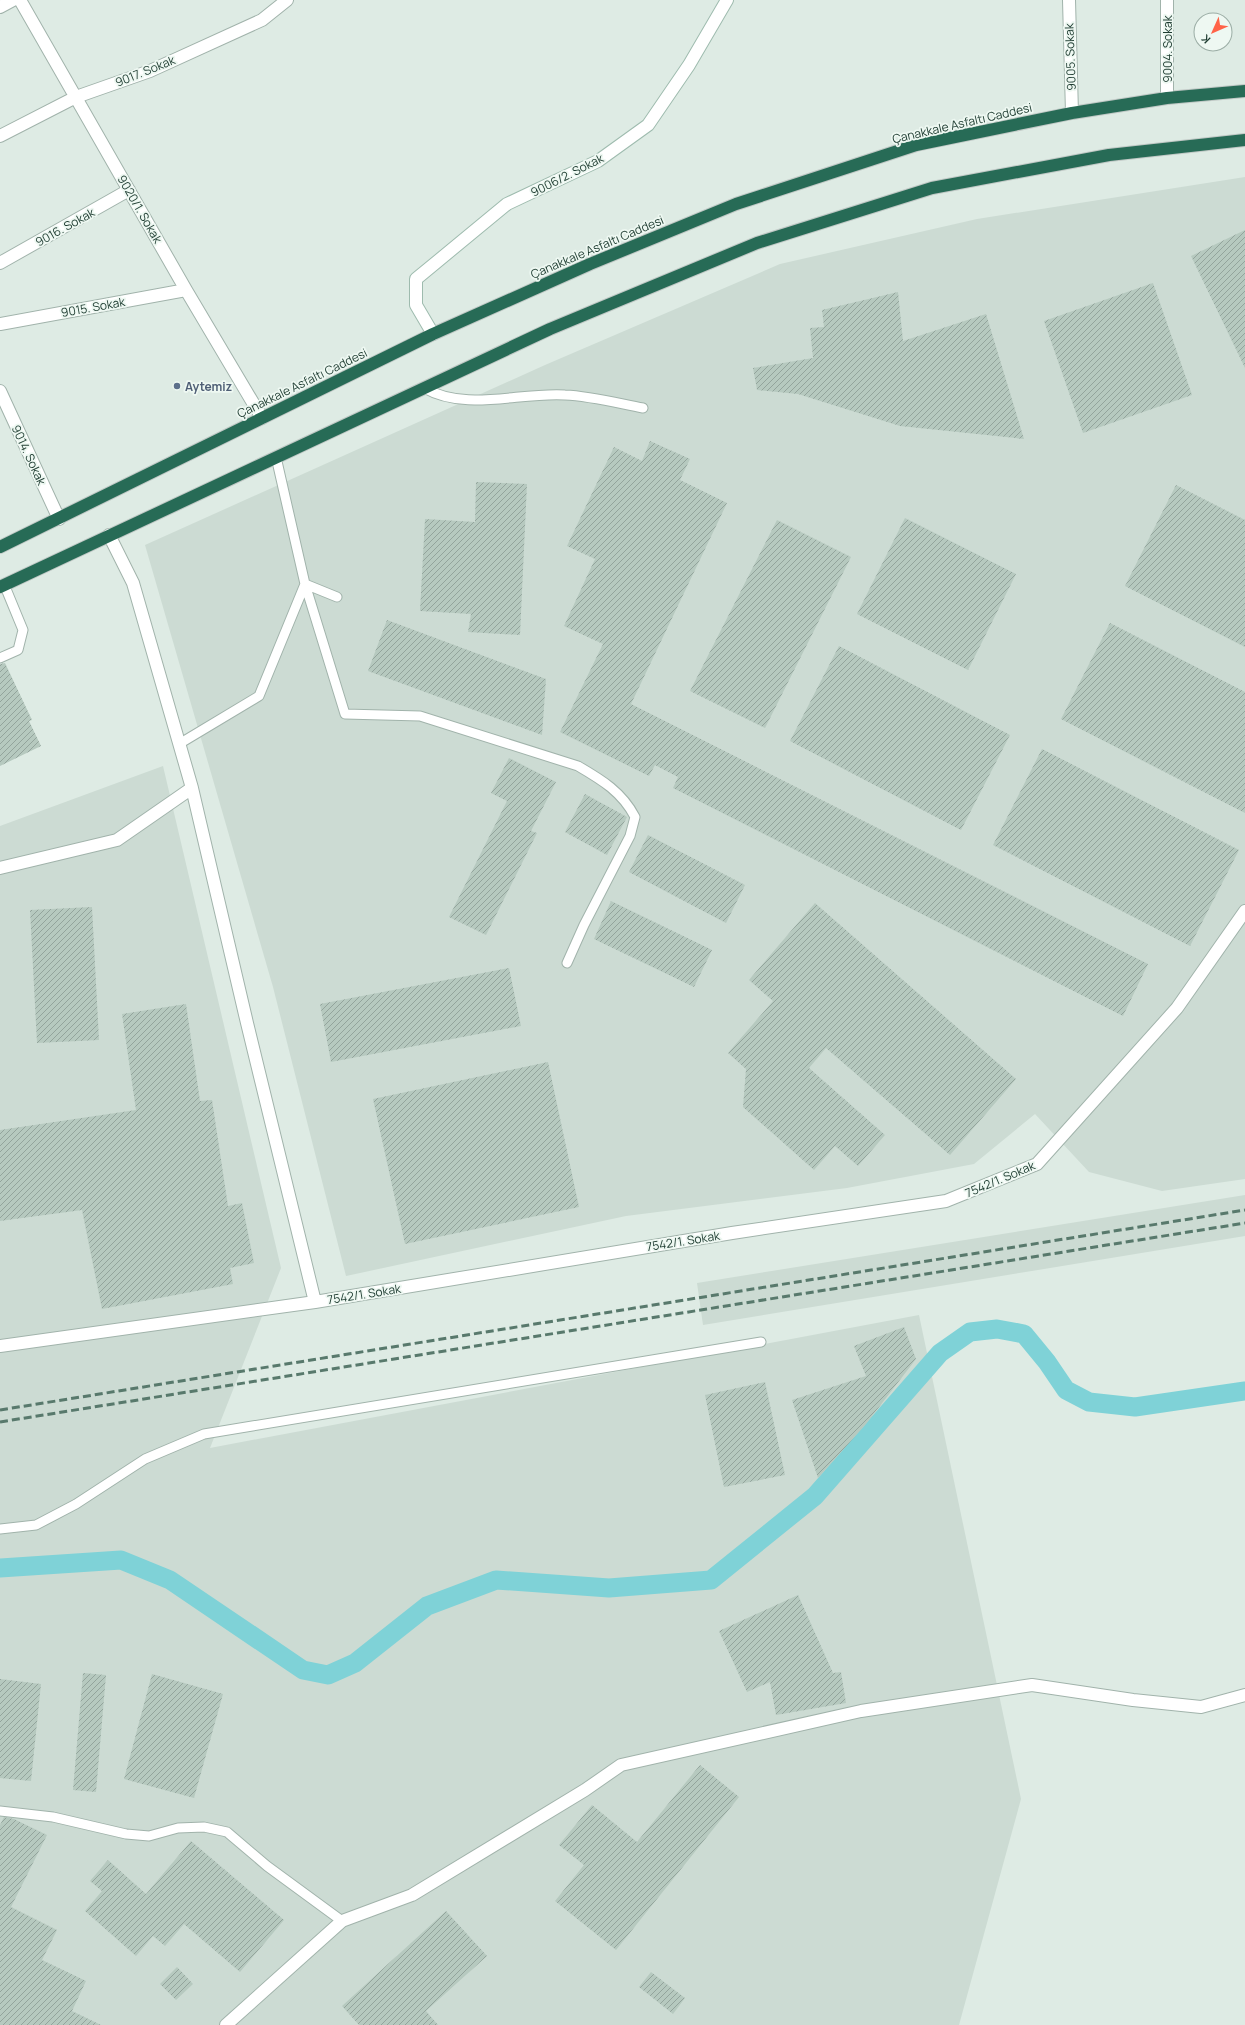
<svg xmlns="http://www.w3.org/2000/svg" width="1245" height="2025" viewBox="0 0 1245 2025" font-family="Manrope,sans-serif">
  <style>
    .built { fill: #ccdbd3 }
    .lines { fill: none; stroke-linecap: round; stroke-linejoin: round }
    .canal { stroke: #7fd2d7; stroke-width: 19 }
    .building { fill: url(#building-hatch) }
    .lane-casing { stroke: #a1b3ab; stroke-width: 11 }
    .street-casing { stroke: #a1b3ab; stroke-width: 14 }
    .secondary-casing { stroke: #9ebbae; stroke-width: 14 }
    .highway-casing { stroke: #c0c8c5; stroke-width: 14 }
    .lane { stroke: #fff; stroke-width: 9 }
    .street { stroke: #fff; stroke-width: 12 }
    .secondary { stroke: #fff; stroke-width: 12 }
    .highway { stroke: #276b56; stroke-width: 12 }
    .rail { stroke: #58796c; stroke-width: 3; stroke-dasharray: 8 4; stroke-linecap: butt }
    .service-dot { fill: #5c6f8a; stroke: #eef8f2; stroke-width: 1.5 }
    .labels { text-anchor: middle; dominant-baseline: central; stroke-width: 3.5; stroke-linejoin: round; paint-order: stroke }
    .street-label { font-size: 12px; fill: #1e3c31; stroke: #eef8f2 }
    .service-label { font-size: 12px; font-weight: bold; fill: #4e5e75; stroke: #eef8f2; text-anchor: start }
  </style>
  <defs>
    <pattern id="building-hatch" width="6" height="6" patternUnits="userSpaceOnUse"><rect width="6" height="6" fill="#b6c9bf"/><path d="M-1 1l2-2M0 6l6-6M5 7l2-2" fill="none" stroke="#93a49c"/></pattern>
  </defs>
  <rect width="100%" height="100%" fill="#deebe4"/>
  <path class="built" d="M1245,177V1179L1162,1191L1089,1172L1035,1114L974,1164L847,1188L626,1216L346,1276L273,987L145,545L545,365L780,264L977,219Z
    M163,766L281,1268L210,1448L919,1315L1021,1799L959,2025H0V826Z
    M1245,1195V1236L703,1325L697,1283Z"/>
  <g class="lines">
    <path class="canal" d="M0,1568L121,1560L170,1580L303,1670L328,1675L355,1663L427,1606L496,1580L609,1588L711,1580L815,1496L940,1353L970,1332L997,1329L1024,1334L1047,1362L1066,1390L1089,1402L1135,1407L1245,1391"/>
  </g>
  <path class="building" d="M1245,230V368L1191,256Z
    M1153,283L1192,395L1083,433L1044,321Z
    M898,292L903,341L986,314L1024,439L900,426L798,394L757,390L753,368L813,358L810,328L824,327L822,310Z
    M650,441L690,459L680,480L727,503L631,704L1148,964L1123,1016L673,788L678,777L655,765L649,776L560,732L603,644L564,626L595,559L567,546L614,447L642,461Z
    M476,482L527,484L520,635L468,632L471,614L420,611L425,519L475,522Z
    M1176,485L1245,520V647L1125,586Z
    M905,518L1016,574L968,670L857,614Z
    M777,520L851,557L765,728L690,691Z
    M387,620L546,679L542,735L368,671Z
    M1110,623L1245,692V813L1061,719Z
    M839,646L1010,735L961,830L790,741Z
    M5,663L32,720L29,721L41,746L0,766V664Z
    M1042,749L1239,850L1190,946L993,845Z
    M509,758L556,782L531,831L537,833L486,935L449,917L507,801L491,793Z
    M585,794L627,817L607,855L565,832Z
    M648,835L745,885L726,923L629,872Z
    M611,901L712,950L694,987L594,939Z
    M815,903L1016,1079L950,1155L826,1048L809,1068L885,1135L858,1166L835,1146L814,1170L743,1107L746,1069L728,1053L773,1001L749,980Z
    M92,907L99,1040L37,1043L30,910Z
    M509,968L521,1026L331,1062L320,1004Z
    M186,1004L200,1101L212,1100L228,1206L242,1203L254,1263L230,1268L233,1284L102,1309L82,1210L0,1221V1130L136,1110L122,1014Z
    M548,1062L579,1207L405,1244L373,1099Z
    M904,1327L916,1359L866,1424L818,1478L792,1400L866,1376L854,1346Z
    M765,1382L785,1475L724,1487L705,1395Z
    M798,1595L833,1673L841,1672L846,1703L776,1715L770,1682L747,1692L719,1631Z
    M83,1673L106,1675L96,1792L73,1790Z
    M152,1674L223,1694L194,1798L124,1779Z
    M0,1679L41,1684L31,1781L0,1778Z
    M700,1765L739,1797L616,1950L555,1901L584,1865L559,1845L592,1805L637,1842Z
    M4,1817L14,1819L47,1835L11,1907L57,1930L42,1960L86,1981L72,2011L101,2025H0V1825Z
    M191,1841L284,1920L240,1972L184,1924L165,1946L153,1936L136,1956L85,1911L102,1891L90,1881L108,1860L146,1894Z
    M446,1911L487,1956L426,2011L438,2025H359L342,2006Z
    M177,1967L193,1984L176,2000L160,1984Z
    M651,1972L685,1998L673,2014L639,1987Z"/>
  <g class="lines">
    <g class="lane-casing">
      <path id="lane" d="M424,388C466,412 519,392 565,395C590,396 617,403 643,408
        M276,457L305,584L345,714L420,716L578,766C602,780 622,792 635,817L630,836L584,925L567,963
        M0,658L18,650L23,630L4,584
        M179,744L259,696L305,584L337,597
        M0,1529L36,1525L76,1504L145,1459L204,1434L761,1342
        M0,1811L53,1817L126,1834L149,1836L178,1828L204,1827L227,1832L267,1866L342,1921"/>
    </g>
    <g class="street-casing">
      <path id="street" d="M20,0L186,290L262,418
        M1069,0L1072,113
        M1167,0V98
        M0,7L13,0
        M0,136L76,97L150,71L262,20L287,0
        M0,263L129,190
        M0,324L186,290
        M0,391L59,519
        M109,535L133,583L192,788L247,1023L315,1302
        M0,868L117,840L192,788
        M0,1346L315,1302L732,1233L946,1201L1037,1164L1177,1008L1245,911
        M226,2025L342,1921L412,1895L585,1790L621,1765L861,1711L1032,1685L1133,1700L1201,1707L1245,1695"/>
    </g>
    <g class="secondary-casing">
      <path id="secondary" d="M433,334L416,305V279L507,204L598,161L648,125L689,65L727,0"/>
    </g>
    <g class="highway-casing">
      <path id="highway" d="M0,547L433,334L590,264L736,204L916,145L1072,113L1167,98L1245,91
        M0,587L550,329L757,243L932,188L1109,155L1245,140"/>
    </g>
    <use href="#lane" class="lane"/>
    <use href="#street" class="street"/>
    <use href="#secondary" class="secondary"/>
    <use href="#highway" class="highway"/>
    <path class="rail" d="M0,1410L1245,1210
      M0,1422L1245,1223"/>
  </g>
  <circle class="service-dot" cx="177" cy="386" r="4"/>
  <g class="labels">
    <g class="street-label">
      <text transform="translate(1167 49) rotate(-90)">9004. Sokak</text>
      <text transform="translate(1070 57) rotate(-92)">9005. Sokak</text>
      <text transform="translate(145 71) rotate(-22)">9017. Sokak</text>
      <text transform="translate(962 123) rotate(-13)">Çanakkale Asfaltı Caddesi</text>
      <text transform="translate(567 175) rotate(-27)">9006/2. Sokak</text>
      <text transform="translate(140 209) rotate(60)">9020/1. Sokak</text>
      <text transform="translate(65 227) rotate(-29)">9016. Sokak</text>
      <text transform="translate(597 247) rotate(-23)">Çanakkale Asfaltı Caddesi</text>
      <text transform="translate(93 307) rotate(-10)">9015. Sokak</text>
      <text transform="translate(302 383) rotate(-26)">Çanakkale Asfaltı Caddesi</text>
      <text transform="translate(29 455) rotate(65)">9014. Sokak</text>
      <text transform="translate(1000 1179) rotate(-23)">7542/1. Sokak</text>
      <text transform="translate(683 1241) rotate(-9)">7542/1. Sokak</text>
      <text transform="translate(364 1294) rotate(-9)">7542/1. Sokak</text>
    </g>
    <g class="service-label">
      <text x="185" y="386">Aytemiz</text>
    </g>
  </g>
  <g transform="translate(1213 32) rotate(225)"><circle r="19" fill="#eef8f2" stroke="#9bada5"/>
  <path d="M0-3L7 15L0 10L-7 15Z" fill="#ff6348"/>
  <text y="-6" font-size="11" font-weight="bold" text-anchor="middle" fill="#1e3c31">K</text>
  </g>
</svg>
